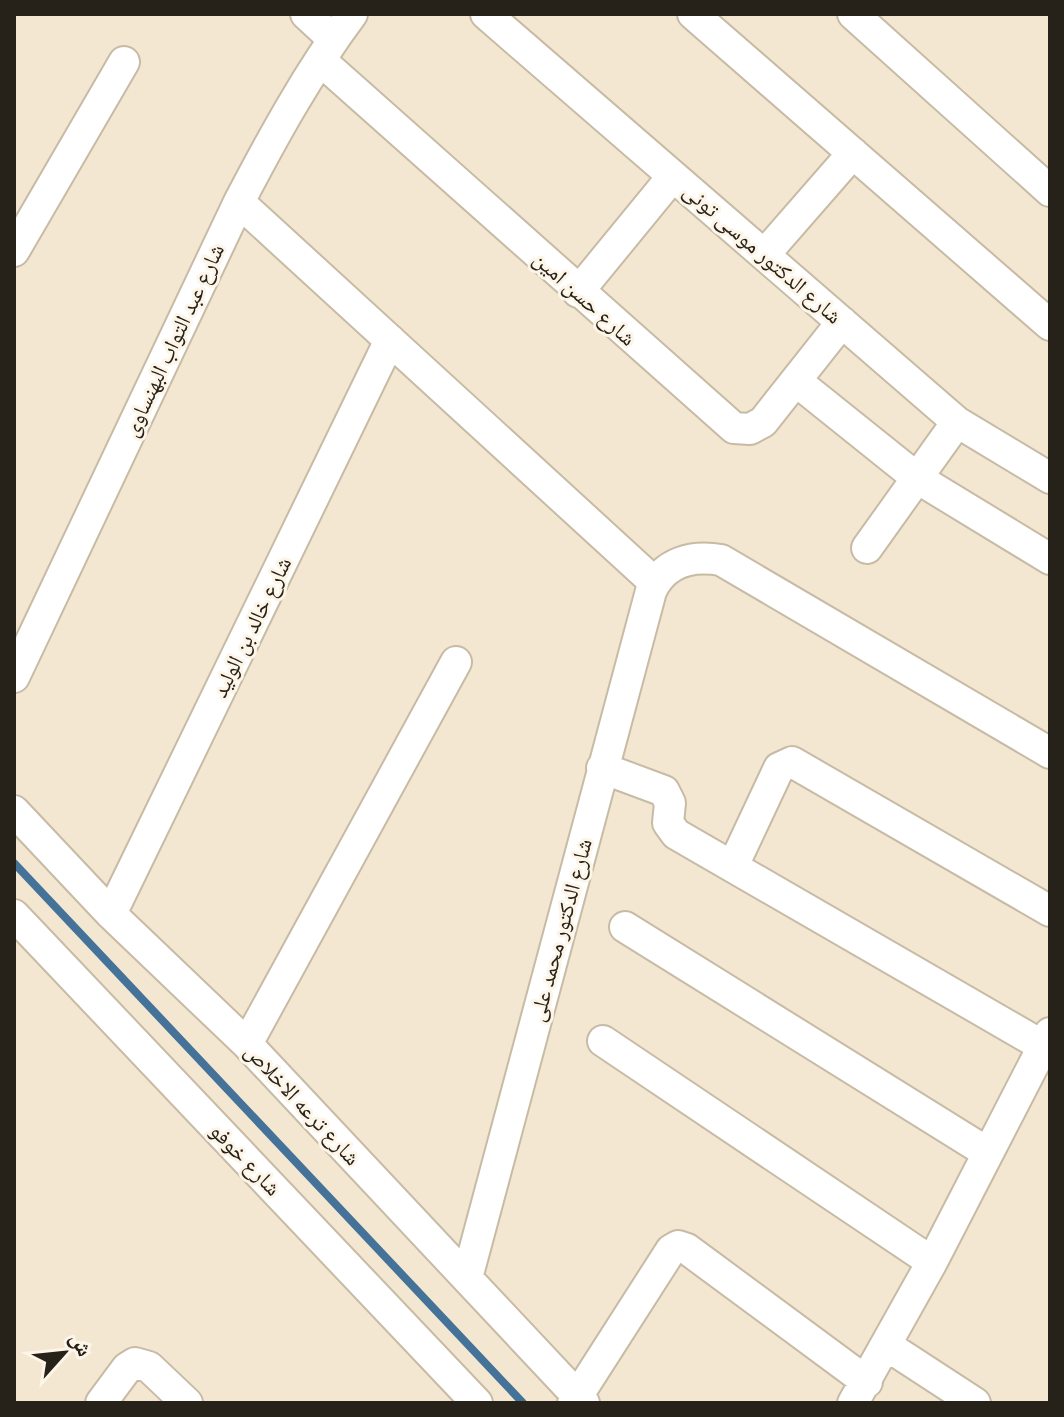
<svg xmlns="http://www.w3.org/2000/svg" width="1064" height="1417" viewBox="0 0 1064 1417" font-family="'Titillium Web','Noto Naskh Arabic',sans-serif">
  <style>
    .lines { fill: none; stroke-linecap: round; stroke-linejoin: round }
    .stream { stroke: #457298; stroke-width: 8 }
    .minor-casing { stroke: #c7bba5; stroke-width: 34 }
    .minor { stroke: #fff; stroke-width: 30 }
    .labels { text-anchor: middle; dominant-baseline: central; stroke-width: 6; stroke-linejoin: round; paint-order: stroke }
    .street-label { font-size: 22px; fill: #262119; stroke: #fdf5e8 }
  </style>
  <rect width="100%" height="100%" fill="#f4e7d1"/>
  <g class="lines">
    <path class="stream" d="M14,863L523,1403"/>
    <g class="minor-casing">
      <path id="minor" d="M306,14L333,39
        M486,14L957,422L1050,478
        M693,14L1050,325
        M853,14L1050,191
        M320,60L734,428L750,429L763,422L842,322
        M239,202L655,583
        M14,251L124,62
        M764,255L853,153
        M578,292L673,176
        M796,381L917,478L1050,559
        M867,548L957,422
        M14,677L239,202C273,137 308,73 352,14
        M602,768L664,791L670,803L668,823L676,834L1043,1046
        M14,811L111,914L247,1044L584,1403
        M733,866L779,768L792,762L1050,911
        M111,914L390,340
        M14,915L477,1403
        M625,927L988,1153
        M603,1041L932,1262
        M247,1044L456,662
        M467,1278L651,591C664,562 692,555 721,560L1050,753
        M886,1345L975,1403
        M101,1403L127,1368L135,1363L149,1367L187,1403
        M573,1403L671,1250L678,1246L687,1249L867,1382
        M853,1403L932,1262L1050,1033"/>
    </g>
    <use href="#minor" class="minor"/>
  </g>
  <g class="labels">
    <g class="street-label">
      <text transform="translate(763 253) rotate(41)">شارع الدكتور موسى تونى</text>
      <text transform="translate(585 298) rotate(42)">شارع حسن امين</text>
      <text transform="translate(173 340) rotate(-65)">شارع عبد التواب البهنساوى</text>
      <text transform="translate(251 627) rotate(-64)">شارع خالد بن الوليد</text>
      <text transform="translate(560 930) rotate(-75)">شارع الدكتور محمد على</text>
      <text transform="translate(303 1104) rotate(47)">شارع ترعه الاخلاص</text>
      <text transform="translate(246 1159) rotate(46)">شارع خوفو</text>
    </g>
  </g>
  <rect width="1064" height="1417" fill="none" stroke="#262119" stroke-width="32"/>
  <g transform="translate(64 1353) rotate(63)" stroke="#fdf5e8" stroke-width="6" paint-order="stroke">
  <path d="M0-6L14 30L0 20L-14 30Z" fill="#262119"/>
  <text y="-12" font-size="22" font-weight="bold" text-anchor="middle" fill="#262119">ش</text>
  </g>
</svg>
